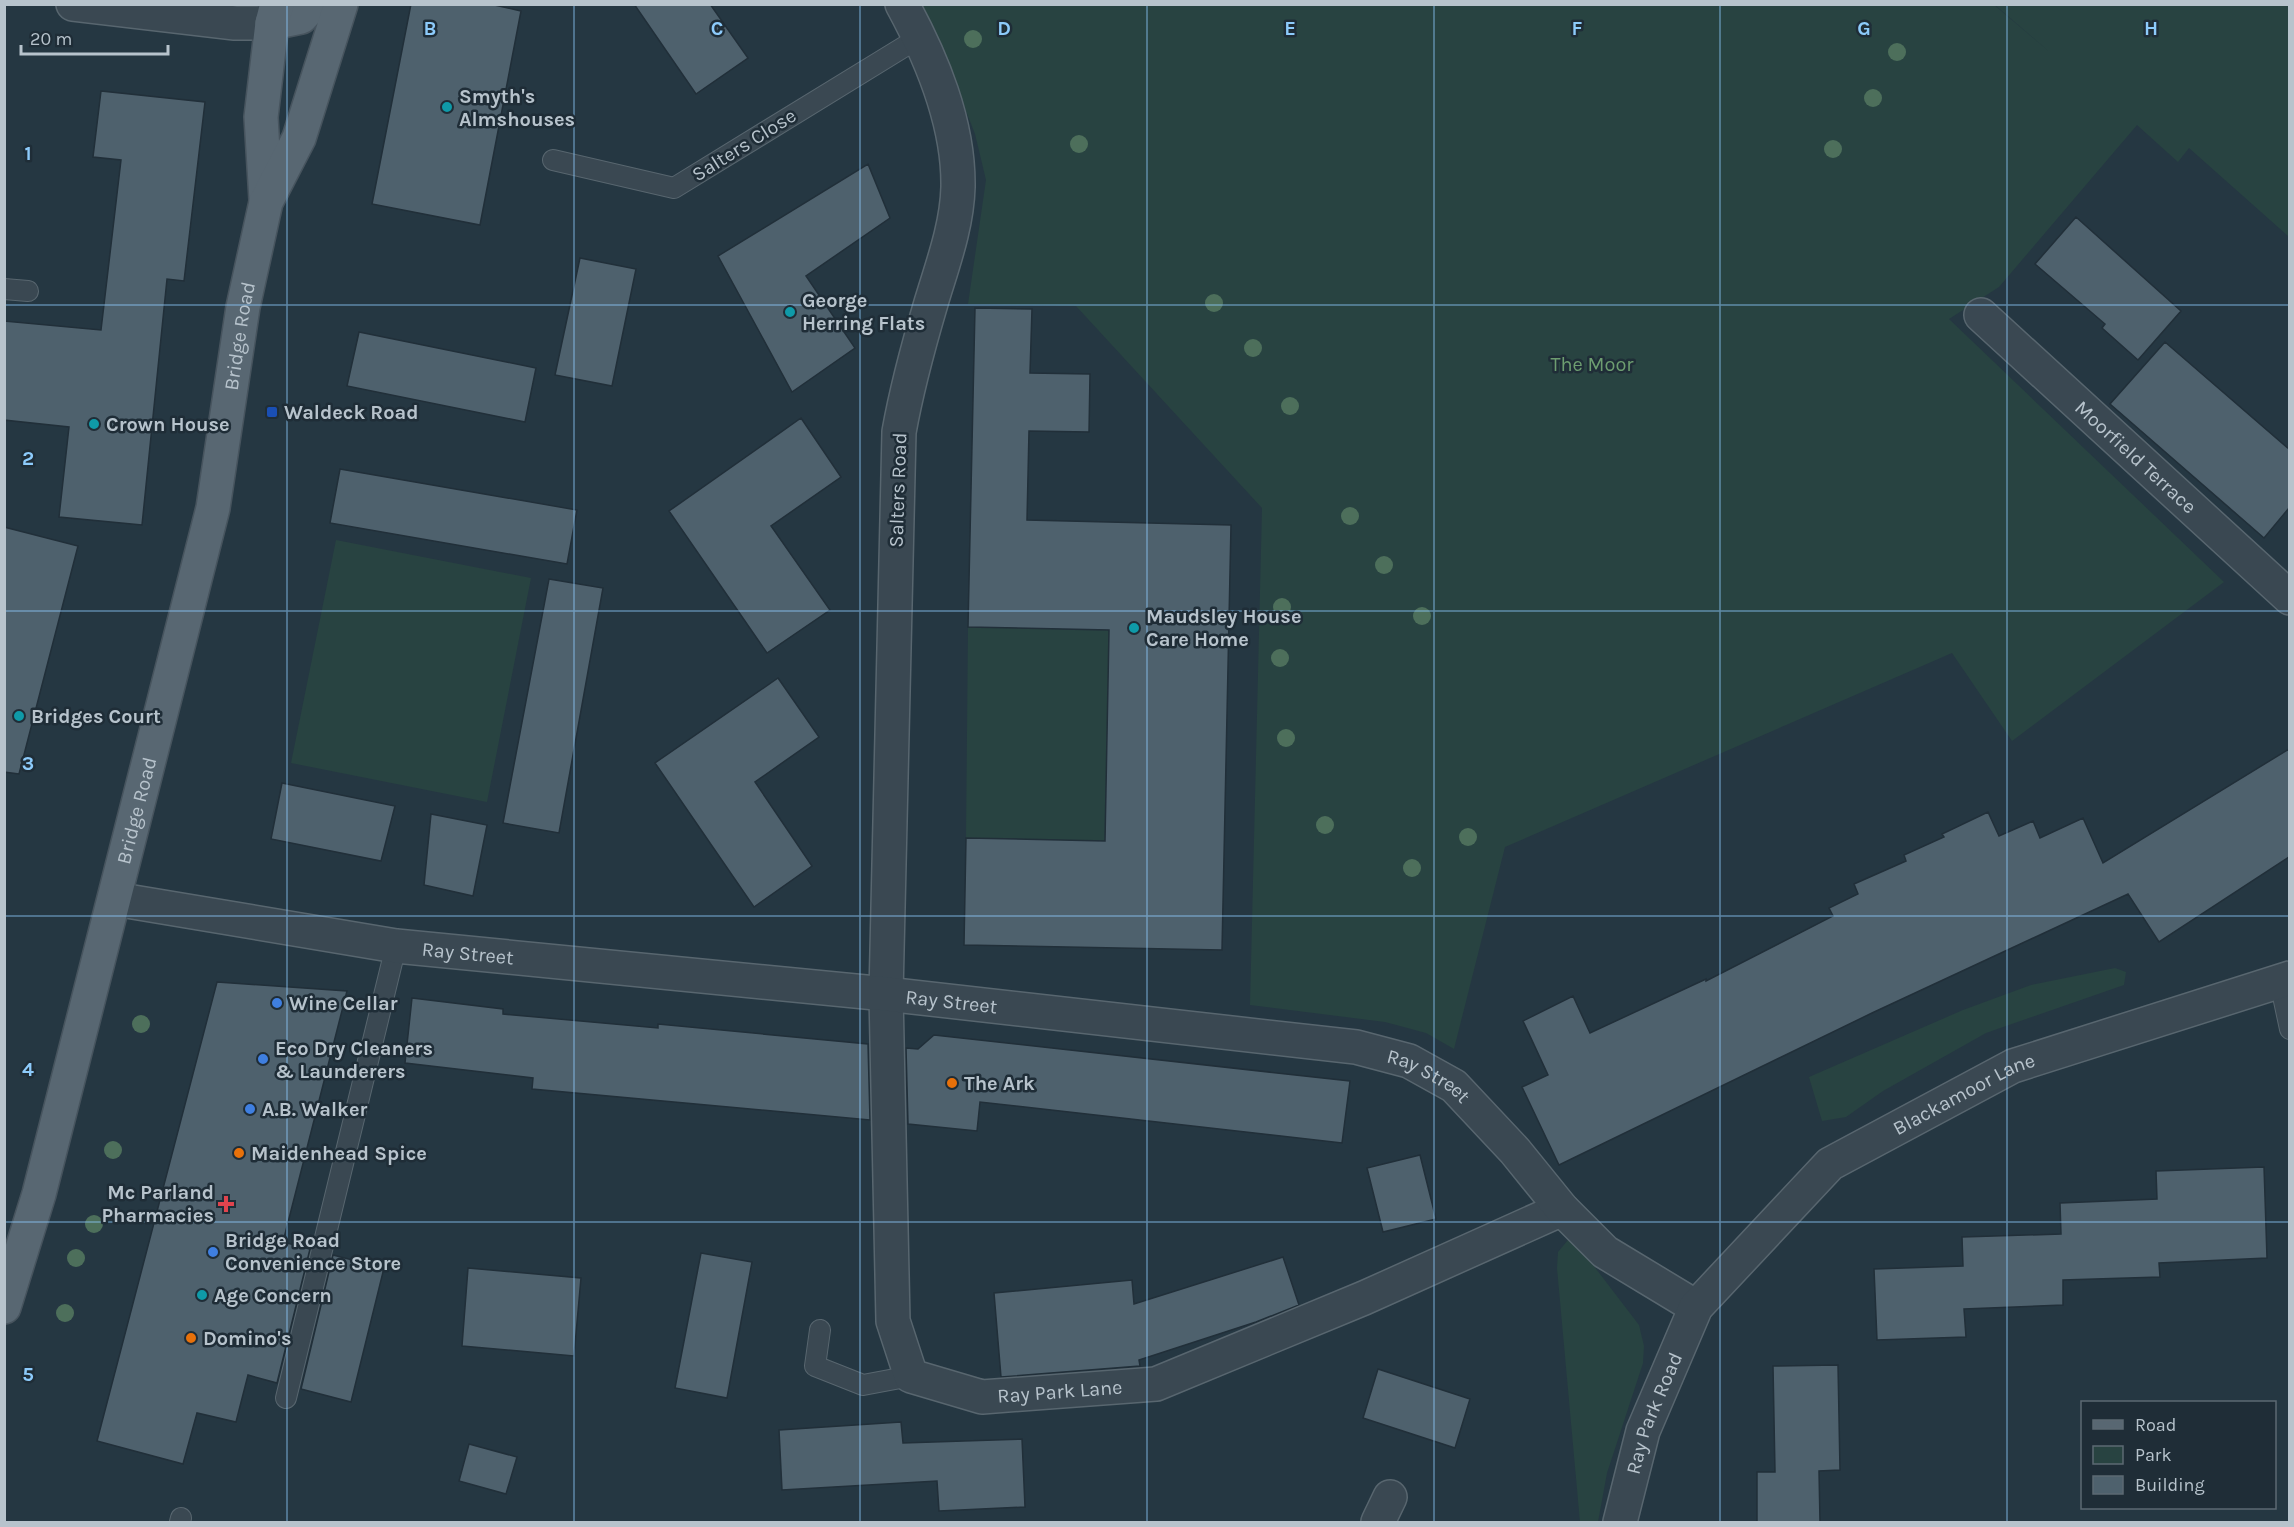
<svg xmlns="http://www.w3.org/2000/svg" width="2294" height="1527" viewBox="0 0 2294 1527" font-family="Karla,sans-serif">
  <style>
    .green { fill: #284341 }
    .building { fill: #4e616d; stroke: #212f39; stroke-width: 1.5 }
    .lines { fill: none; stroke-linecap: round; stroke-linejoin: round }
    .service-casing { stroke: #58666f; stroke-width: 22 }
    .minor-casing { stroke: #58666f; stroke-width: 36 }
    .primary-casing { stroke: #47545e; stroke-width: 36 }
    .service { stroke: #3a4852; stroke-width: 20 }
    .minor { stroke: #3a4852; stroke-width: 33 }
    .primary { stroke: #586772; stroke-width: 33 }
    .tree { fill: #4d6f5b }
    .grid { fill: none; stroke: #8dcbfb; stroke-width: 1.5; stroke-opacity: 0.55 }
    .culture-dot { fill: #0f9aa8; stroke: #1f2d37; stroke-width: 2 }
    .transit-dot { fill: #1a4fb4; stroke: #1f2d37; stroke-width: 2 }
    .shop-dot { fill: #3f7fe0; stroke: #1f2d37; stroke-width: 2 }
    .food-dot { fill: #e8710a; stroke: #1f2d37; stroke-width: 2 }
    .health-dot { fill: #e0444e; stroke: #1f2d37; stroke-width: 2 }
    .labels { text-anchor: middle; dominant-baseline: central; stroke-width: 5; stroke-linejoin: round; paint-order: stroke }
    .poi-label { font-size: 20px; font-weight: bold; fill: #b7c3cc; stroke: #1f2d37; text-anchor: start }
    .street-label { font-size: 20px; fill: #b7c3cc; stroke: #1f2d37 }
    .park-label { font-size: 20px; fill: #6d9d70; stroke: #1f2d37 }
    .grid-label { font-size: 20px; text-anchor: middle; font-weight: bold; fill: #8dcbfb; stroke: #1f2d37; stroke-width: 5; stroke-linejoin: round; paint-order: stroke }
  </style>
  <rect width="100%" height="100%" fill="#253742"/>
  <path class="green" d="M1993,4L2052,54L1995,5H2289V237L2189,148L2178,162L2137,125L1999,287L1949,319L2224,582L2012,741L1952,653L1505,847L1454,1049L1426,1033L1385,1022L1250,1005L1262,508L1076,306L968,304L986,180L975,134L932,24L920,5Z
    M336,540L531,578L487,802L291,763Z
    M968,627L1109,630L1105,841L966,838Z
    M2115,968L2126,972L2124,985L1986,1033L1883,1091L1846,1117L1822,1121L1809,1077L1963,1010L2031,985Z
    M1568,1240L1577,1244L1639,1325L1644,1346L1643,1363L1607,1473L1598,1522H1580L1557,1268L1558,1252Z"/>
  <path class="building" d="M411,4H490L521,11L480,225L372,204Z
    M634,4H710L748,58L696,94Z
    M101,91L205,102L184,281L167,279L142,525L59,517L69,427L4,420V321L101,330L121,160L93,157Z
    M868,164L890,218L806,276L855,348L792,392L718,256Z
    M2076,217L2181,311L2138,360L2102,328L2105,324L2035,264Z
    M580,258L636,269L612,386L555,375Z
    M975,308L1032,309L1030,373L1090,374L1089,432L1029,431L1027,520L1231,525L1222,950L964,945L966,838L1105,841L1109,630L968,627Z
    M359,332L536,368L525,422L347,386Z
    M2165,342L2289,449V508L2264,538L2110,404Z
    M801,418L841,477L771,526L830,610L767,653L669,511Z
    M340,469L577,510L567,564L330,523Z
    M4,527L78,546L19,774L4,772Z
    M549,579L603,588L559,833L503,823Z
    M778,678L819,737L755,782L812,866L754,907L655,763Z
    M2289,749V857L2159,942L2128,894L1872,1013L1559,1165L1522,1087L1548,1075L1523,1021L1573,996L1590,1033L1706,979V981L1833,916L1829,908L1858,894L1854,884L1906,861L1904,855L1944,837L1942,834L1988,812L1999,836L2033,821L2040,838L2083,818L2103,863Z
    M282,783L395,806L381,861L271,839Z
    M431,814L487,825L473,896L424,885Z
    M217,982L347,991L283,1242L310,1249L277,1383L248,1375L236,1422L197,1413L183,1464L97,1441Z
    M412,998L503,1009V1014L658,1028V1024L868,1044L870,1120L532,1089L533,1078L405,1063Z
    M934,1035L1350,1081L1342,1143L980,1102L977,1131L908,1124L906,1048L918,1049Z
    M1420,1155L1436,1219L1383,1232L1367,1168Z
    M2264,1167L2267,1258L2159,1263L2160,1277L2063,1280V1305L1964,1309L1966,1337L1877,1340L1874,1269L1963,1266L1962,1237L2061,1234L2060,1203L2157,1199L2156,1171Z
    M701,1253L752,1262L727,1398L675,1388Z
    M333,1255L384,1268L351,1402L301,1389Z
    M1283,1257L1299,1305L1256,1322L1139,1360L1140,1366L1001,1377L994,1293L1132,1280L1134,1304Z
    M468,1268L581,1278L574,1356L462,1346Z
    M1838,1365L1840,1470L1819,1471L1820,1522H1757V1472H1775L1773,1366Z
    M1378,1369L1470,1399L1455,1448L1363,1418Z
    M901,1422L903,1443L1022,1439L1025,1507L939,1511L937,1481L782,1490L779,1430Z
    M469,1444L517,1457L506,1494L459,1481Z"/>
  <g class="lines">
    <g class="service-casing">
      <path id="service" d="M553,160L674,188L920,37
        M4,289L28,291
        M2280,982L2290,1029
        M820,1330L815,1366L863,1385L911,1376
        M286,1398L396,946
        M180,1522L181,1518"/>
    </g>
    <g class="minor-casing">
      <g id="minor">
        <path d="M73,4L235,23H272"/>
        <path id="s1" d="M902,4C932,59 959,123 958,187C957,227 942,266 931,303C918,347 907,387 899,432L886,994L893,1321L911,1376L982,1397L1156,1384L1364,1298L1562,1209"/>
        <path id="s2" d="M1981,315L2290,598"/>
        <path id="s3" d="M115,899L396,946L886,994L1356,1047L1409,1061L1454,1086L1515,1151L1562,1209L1605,1252L1696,1307"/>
        <path d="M1378,1522L1390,1497"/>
        <path id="s4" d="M1620,1522L1643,1431L1696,1307L1830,1164L2013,1066L2290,978"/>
      </g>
    </g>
    <g class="primary-casing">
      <g id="primary">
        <path d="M272,23L301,17L313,4"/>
        <path d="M266,200L261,117L272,23L277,4"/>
        <path id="s5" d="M4,1307L39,1194L213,508L243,307L266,202L299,138L341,4"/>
      </g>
    </g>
    <use href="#service" class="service"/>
    <use href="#minor" class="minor"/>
    <use href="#primary" class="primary"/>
  </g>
  <g class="tree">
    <circle cx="973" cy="39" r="9"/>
    <circle cx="1897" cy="52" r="9"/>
    <circle cx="1873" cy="98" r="9"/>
    <circle cx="1079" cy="144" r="9"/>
    <circle cx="1833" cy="149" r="9"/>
    <circle cx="1214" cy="303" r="9"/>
    <circle cx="1253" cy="348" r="9"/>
    <circle cx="1290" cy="406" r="9"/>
    <circle cx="1350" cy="516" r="9"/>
    <circle cx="1384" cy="565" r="9"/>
    <circle cx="1282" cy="607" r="9"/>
    <circle cx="1422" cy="616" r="9"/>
    <circle cx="1280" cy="658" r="9"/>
    <circle cx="1286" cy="738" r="9"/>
    <circle cx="1325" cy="825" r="9"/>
    <circle cx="1468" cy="837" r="9"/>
    <circle cx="1412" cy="868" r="9"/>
    <circle cx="141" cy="1024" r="9"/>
    <circle cx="113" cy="1150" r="9"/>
    <circle cx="94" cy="1224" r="9"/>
    <circle cx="76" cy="1258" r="9"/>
    <circle cx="65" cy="1313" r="9"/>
  </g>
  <path class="grid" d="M287,4V1522M574,4V1522M860,4V1522M1147,4V1522M1434,4V1522M1720,4V1522M2007,4V1522M4,305H2290M4,611H2290M4,916H2290M4,1222H2290"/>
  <g class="culture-dot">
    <circle cx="447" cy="107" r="6"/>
    <circle cx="790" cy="312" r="6"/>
    <circle cx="94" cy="424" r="6"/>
    <circle cx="1134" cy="628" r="6"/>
    <circle cx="19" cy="716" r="6"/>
    <circle cx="202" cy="1295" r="6"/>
  </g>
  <rect class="transit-dot" x="266" y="406" width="12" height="12" rx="3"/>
  <g class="shop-dot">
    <circle cx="277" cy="1003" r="6"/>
    <circle cx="263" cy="1059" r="6"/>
    <circle cx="250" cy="1109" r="6"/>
    <circle cx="213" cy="1252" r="6"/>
  </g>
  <g class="food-dot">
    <circle cx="952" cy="1083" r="6"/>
    <circle cx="239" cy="1153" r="6"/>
    <circle cx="191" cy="1338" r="6"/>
  </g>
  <path class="health-dot" d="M223 1195h6v6h6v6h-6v6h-6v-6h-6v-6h6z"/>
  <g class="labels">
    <g class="poi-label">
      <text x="459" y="96">Smyth's<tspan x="459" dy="23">Almshouses</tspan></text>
      <text x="802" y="300">George<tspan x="802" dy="23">Herring Flats</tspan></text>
      <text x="284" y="412">Waldeck Road</text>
      <text x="106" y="424">Crown House</text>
      <text x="1146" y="616">Maudsley House<tspan x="1146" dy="23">Care Home</tspan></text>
      <text x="31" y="716">Bridges Court</text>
      <text x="289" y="1003">Wine Cellar</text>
      <text x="275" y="1048">Eco Dry Cleaners<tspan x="275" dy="23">&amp; Launderers</tspan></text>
      <text x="964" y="1083">The Ark</text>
      <text x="262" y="1109">A.B. Walker</text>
      <text x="251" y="1153">Maidenhead Spice</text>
      <text x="214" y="1192" text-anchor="end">Mc Parland<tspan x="214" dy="23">Pharmacies</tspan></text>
      <text x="225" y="1240">Bridge Road<tspan x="225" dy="23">Convenience Store</tspan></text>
      <text x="214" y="1295">Age Concern</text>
      <text x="203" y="1338">Domino's</text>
    </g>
    <g class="street-label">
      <text transform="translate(744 145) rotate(-32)">Salters Close</text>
      <text stroke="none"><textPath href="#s5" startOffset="1000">Bridge Road</textPath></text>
      <text stroke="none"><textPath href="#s2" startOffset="210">Moorfield Terrace</textPath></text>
      <text transform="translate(898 490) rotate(-88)">Salters Road</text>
      <text stroke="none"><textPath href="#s5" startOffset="514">Bridge Road</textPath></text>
      <text stroke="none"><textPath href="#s3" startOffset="357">Ray Street</textPath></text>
      <text stroke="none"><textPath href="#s3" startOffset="843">Ray Street</textPath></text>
      <text stroke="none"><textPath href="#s3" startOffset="1329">Ray Street</textPath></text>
      <text stroke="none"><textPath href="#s4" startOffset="576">Blackamoor Lane</textPath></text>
      <text stroke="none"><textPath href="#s1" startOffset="1545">Ray Park Lane</textPath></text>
      <text stroke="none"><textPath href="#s4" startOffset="114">Ray Park Road</textPath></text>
    </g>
    <g class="park-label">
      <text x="1592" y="364">The Moor</text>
    </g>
  </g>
  <g class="grid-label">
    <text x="430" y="35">B</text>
    <text x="717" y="35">C</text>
    <text x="1004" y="35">D</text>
    <text x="1290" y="35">E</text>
    <text x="1577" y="35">F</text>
    <text x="1864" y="35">G</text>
    <text x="2151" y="35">H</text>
    <text x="28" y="160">1</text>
    <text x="28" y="465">2</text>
    <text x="28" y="770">3</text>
    <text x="28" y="1076">4</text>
    <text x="28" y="1381">5</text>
  </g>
  <rect width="2294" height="1527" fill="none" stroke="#b7c3cc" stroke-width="12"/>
  <rect x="2081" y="1401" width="195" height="108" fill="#1f2d37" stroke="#5c6973" stroke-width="1.5"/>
  <rect x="2093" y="1420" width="30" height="9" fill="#586772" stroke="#5c6973" stroke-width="1.5"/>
  <text x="2135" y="1431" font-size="18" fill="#b7c3cc">Road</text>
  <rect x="2093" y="1446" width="30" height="18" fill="#284341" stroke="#5c6973" stroke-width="1.5"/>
  <text x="2135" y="1461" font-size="18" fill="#b7c3cc">Park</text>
  <rect x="2093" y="1476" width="30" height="18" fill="#4e616d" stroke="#5c6973" stroke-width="1.5"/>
  <text x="2135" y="1491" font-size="18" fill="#b7c3cc">Building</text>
  <path d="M21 45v9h147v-9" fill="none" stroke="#b7c3cc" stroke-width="3"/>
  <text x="30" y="45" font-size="18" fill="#b7c3cc" stroke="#1f2d37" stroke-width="4.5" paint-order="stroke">20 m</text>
</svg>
